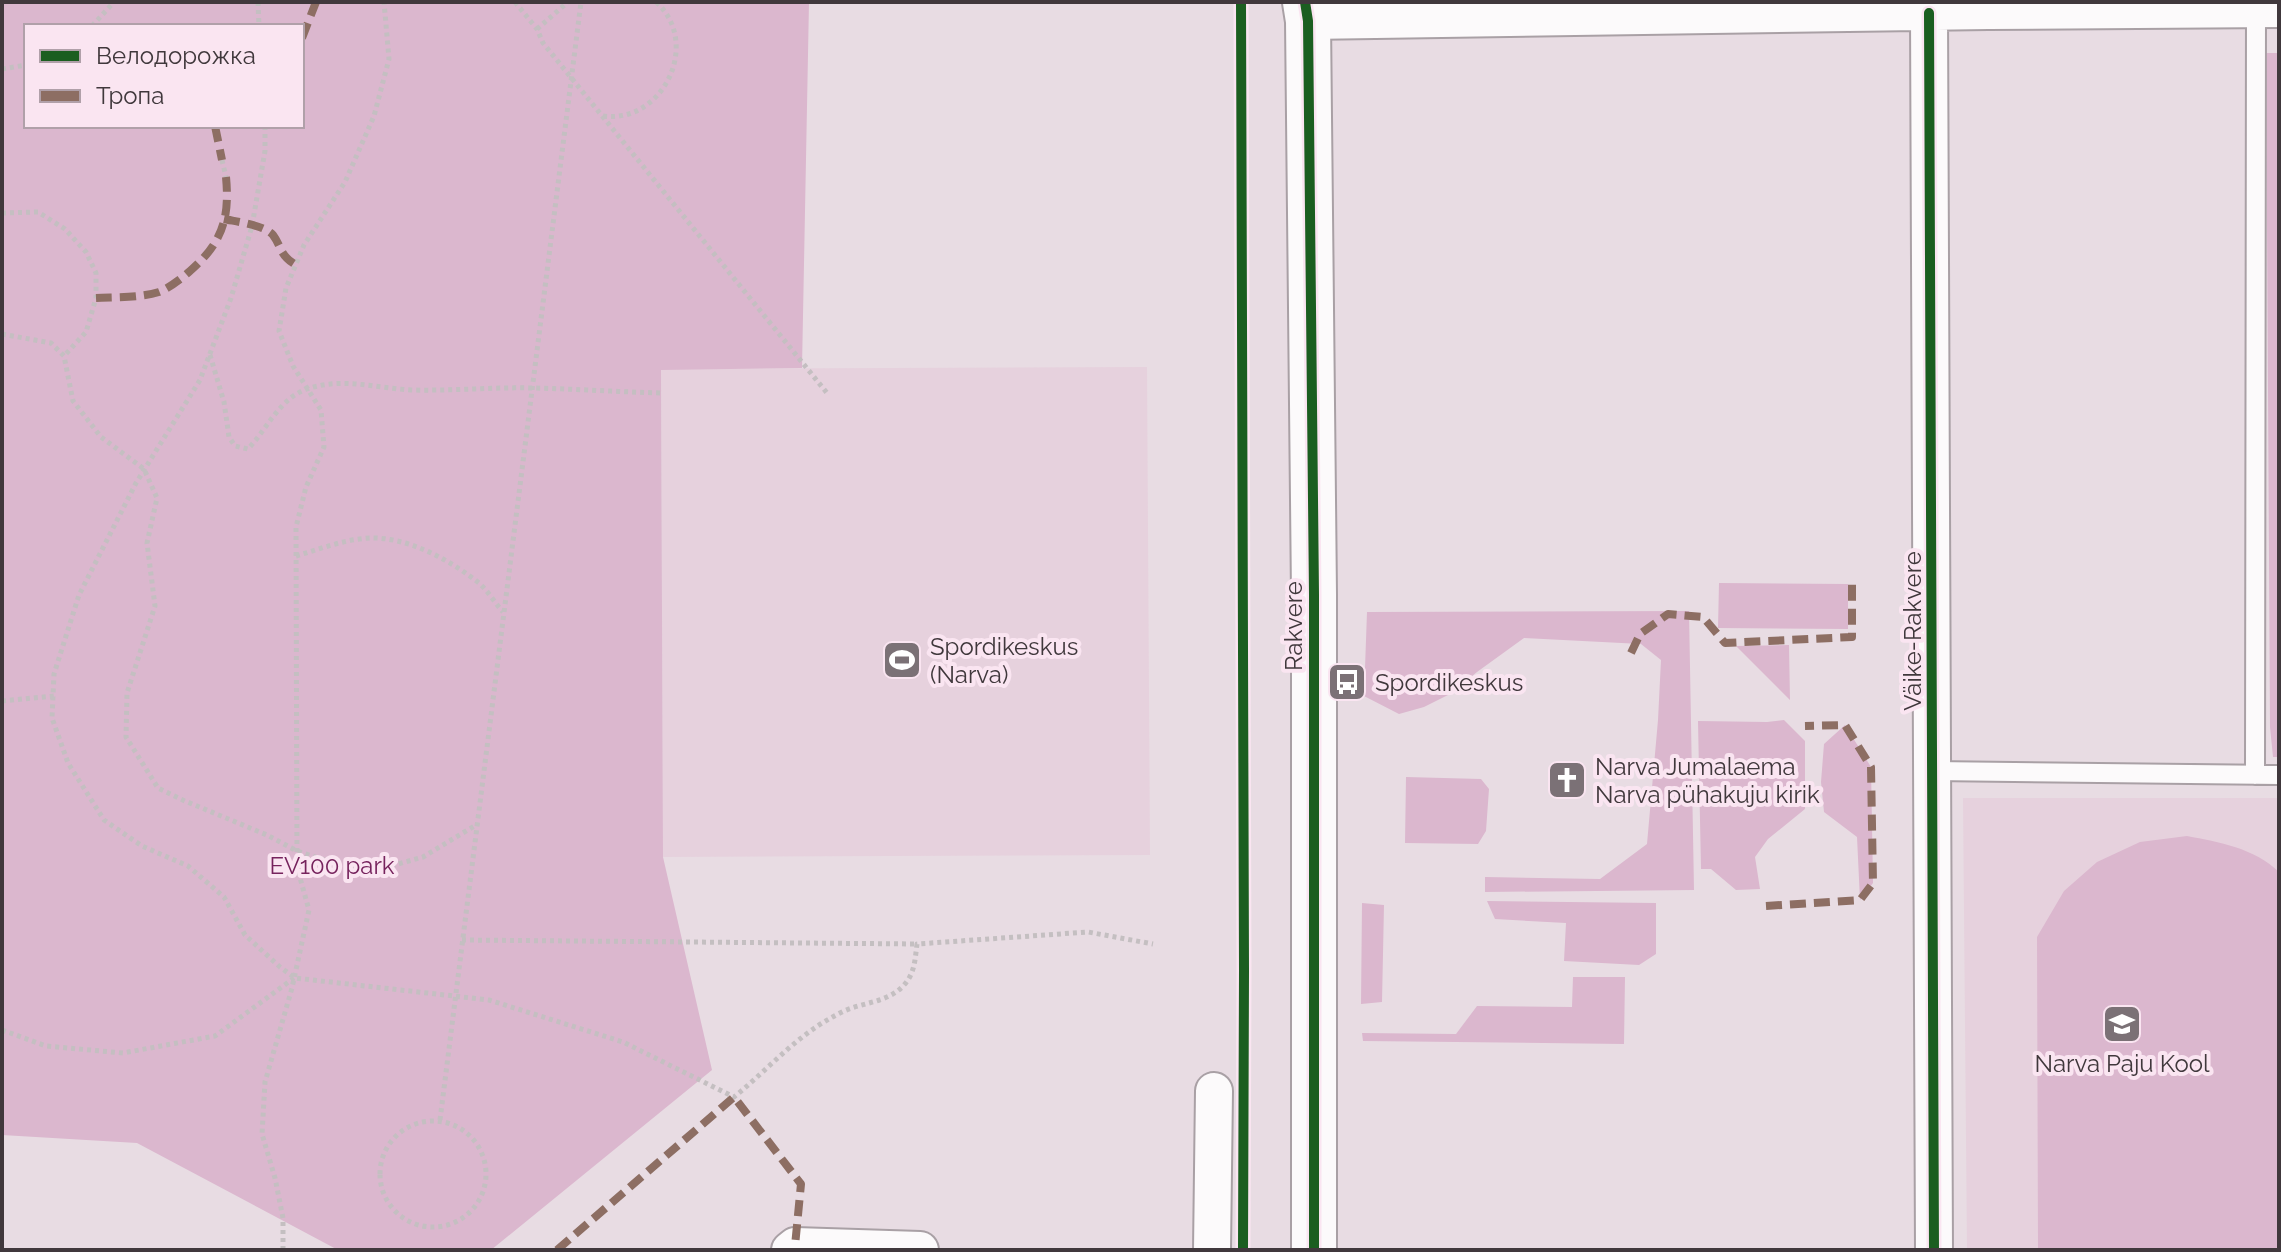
<svg xmlns="http://www.w3.org/2000/svg" width="2281" height="1252" viewBox="0 0 2281 1252" font-family="Raleway,sans-serif">
  <style>
    .built { fill: #e6d1dd }
    .green { fill: #dbb7ce; fill-rule: evenodd }
    .lines { fill: none; stroke-linecap: round; stroke-linejoin: round }
    .service-casing { stroke: #a9a0a5; stroke-width: 22 }
    .minor-casing { stroke: #a9a0a5; stroke-width: 40 }
    .tertiary-casing { stroke: #a9a0a5; stroke-width: 48 }
    .path { stroke: #c4bfc1; stroke-width: 5; stroke-dasharray: 4 4; stroke-linecap: butt }
    .service { stroke: #fcfafb; stroke-width: 18 }
    .minor { stroke: #fcfafb; stroke-width: 36 }
    .tertiary { stroke: #fcfafb; stroke-width: 44 }
    .quiet { stroke: #8d6e63; stroke-width: 8; stroke-dasharray: 16 8; stroke-linecap: butt }
    .cycleway-casing { stroke: #fae5f1; stroke-width: 15 }
    .cycleway { stroke: #1b5e20; stroke-width: 10 }
    .labels { text-anchor: middle; dominant-baseline: central; stroke-width: 8; stroke-linejoin: round; paint-order: stroke }
    .street-label { font-size: 24px; fill: #40383c; stroke: #fae5f1 }
    .poi-label { font-size: 24px; fill: #40383c; stroke: #fae5f1; text-anchor: start }
    .park-label { font-size: 24px; fill: #76235d; stroke: #fae5f1 }
  </style>
  <rect width="100%" height="100%" fill="#e8dce3"/>
  <path class="built" d="M1147,367L1150,855L663,857L661,369Z
    M1963,798H2279V1250H1967Z"/>
  <path class="green" d="M2,2H809L802,368L661,370L663,857L712,1070L491,1250H338L137,1143L2,1135ZM302,26V126H26V26Z
    M2266,53H2279V757H2273L2270,727Z
    M1719,583L1848,584V629L1718,628Z
    M1689,611L1694,890L1485,892V877L1600,879L1647,844L1658,720L1661,660L1641,644L1524,638L1477,672L1450,694L1424,707L1399,714L1364,696L1367,612Z
    M1789,645L1790,700L1736,646Z
    M1784,720L1805,741V809L1768,839L1755,857L1760,889L1736,890L1711,869H1701L1698,721L1767,722Z
    M1845,725L1871,767L1873,883L1860,900L1857,837L1824,812L1821,782L1824,744Z
    M1406,777L1481,779L1489,789L1486,831L1478,844L1405,843Z
    M2187,836C2219,842 2254,848 2279,872V1250H2038L2037,937L2064,891L2097,862L2140,842Z
    M1487,901L1656,903V954L1639,965L1564,961L1566,923L1495,919Z
    M1362,903L1384,905L1382,1002L1361,1004Z
    M1573,977H1625L1624,1044L1363,1041L1362,1033L1456,1034L1477,1006L1572,1007Z"/>
  <g class="lines">
    <g class="service-casing">
      <path id="service" d="M1933,771L2279,775
        M2255,775L2256,9"/>
    </g>
    <g class="minor-casing">
      <path id="minor" d="M1929,13L1934,1250
        M1308,21L1988,11L2279,9
        M790,1250L795,1246L920,1250
        M1212,1250L1214,1091"/>
    </g>
    <g class="tertiary-casing">
      <path id="tertiary" d="M1305,2L1308,21L1314,595V1250"/>
    </g>
    <path class="path" d="M258,2L259,26
      M515,2L537,29L543,43L827,393
      M92,26L114,2
      M537,29L568,2
      M2,69L26,65
      M603,116C663,124 702,43 656,2
      M265,126V151L252,226L231,298L200,380L136,483L79,595L54,674L52,718L68,763L104,820L142,846L188,866L224,897L245,935L280,967L295,978L489,1000L623,1042L734,1097C771,1067 797,1034 842,1012C862,1002 888,1003 904,985C915,973 915,959 917,944L1088,932L1153,944
      M222,160L226,177
      M2,213L38,212L65,229L86,252L96,273V298L86,332L64,356
      M2,334L51,343L64,356L73,401L101,437L144,469L157,498L147,543L155,606L127,693L126,737L158,788L185,801L267,835L297,851L336,864L380,869L423,857L476,825
      M210,355L224,402L229,437L235,446L248,449C267,429 280,398 307,389C342,377 376,388 411,390C452,391 493,387 534,388C577,389 620,392 663,393
      M296,556C320,549 345,539 370,538C408,537 450,560 479,583C488,591 495,603 503,612
      M2,701L54,696
      M462,940L917,944
      M2,1030L46,1046L123,1053L215,1036L294,978
      M440,1120L581,2
      M380 1174a53 53 0 1 1 106 0a53 53 0 1 1-106 0Z
      M283,1250V1218L275,1178L262,1134L265,1082L292,988L309,910L297,867L296,527L306,487L324,447L321,410L293,366L279,331L286,288L304,245L345,182L374,116L389,59L384,2"/>
    <use href="#service" class="service"/>
    <use href="#minor" class="minor"/>
    <use href="#tertiary" class="tertiary"/>
    <path class="quiet" d="M302,38L316,2
      M215,126L222,160
      M224,219C238,222 264,225 273,235C282,247 279,255 296,265
      M96,298C116,297 139,298 159,292C169,288 181,279 190,271C222,243 230,219 226,177
      M1631,653L1640,634L1668,614L1703,617L1725,643L1852,637V582
      M1766,906L1860,900L1873,883L1871,767L1845,725L1805,726
      M557,1250L734,1097L801,1184L795,1246"/>
    <g class="cycleway-casing">
      <path id="cycleway" d="M1241,2L1244,970L1243,1250
        M1305,2L1308,21L1314,595V1250
        M1929,13L1934,1250"/>
    </g>
    <use href="#cycleway" class="cycleway"/>
  </g>
  <defs>
    <g id="stadium-square" transform="scale(2)"><rect x="-9" y="-9" width="18" height="18" rx="4" fill="#7b7176" stroke="#fae5f1"/><path d="M0-5a6.5 5 0 1 0 0 10a6.5 5 0 1 0 0-10ZM-3.5-1.8h7v3.6h-7Z" fill="#fff"/></g>
    <g id="bus-square" transform="scale(2)"><rect x="-9" y="-9" width="18" height="18" rx="4" fill="#7b7176" stroke="#fae5f1"/><path d="M-5-6H5V4H4V6H2V4H-2V6H-4V4H-5ZM-3.5-4V0h7V-4ZM-3.5 1.2v1.5H-2V1.2ZM2 1.2v1.5H3.5V1.2Z" fill="#fff"/></g>
    <g id="church-square" transform="scale(2)"><rect x="-9" y="-9" width="18" height="18" rx="4" fill="#7b7176" stroke="#fae5f1"/><path d="M-1.2-6h2.4v3.5h3.3v2.4h-3.3V6h-2.4V-.1h-3.3v-2.4h3.3Z" fill="#fff"/></g>
    <g id="school-square" transform="scale(2)"><rect x="-9" y="-9" width="18" height="18" rx="4" fill="#7b7176" stroke="#fae5f1"/><path d="M0-5L7-2L0 1L-7-2ZM-4 1L0 2.5L4 1V4Q0 6-4 4Z" fill="#fff"/></g>
  </defs>
  <g fill-rule="evenodd">
    <use href="#stadium-square" x="902" y="660"/>
    <use href="#bus-square" x="1347" y="682"/>
    <use href="#church-square" x="1567" y="780"/>
    <use href="#school-square" x="2122" y="1024"/>
  </g>
  <g class="labels">
    <g class="street-label">
      <text transform="translate(1293 626) rotate(-90)">Rakvere</text>
      <text transform="translate(1912 631) rotate(-90)">Väike-Rakvere</text>
    </g>
    <g class="poi-label">
      <text x="930" y="646">Spordikeskus<tspan x="930" dy="28">(Narva)</tspan></text>
      <text x="1375" y="682">Spordikeskus</text>
      <text x="1595" y="766">Narva Jumalaema<tspan x="1595" dy="28">Narva pühakuju kirik</tspan></text>
      <text x="2122" y="1063" text-anchor="middle">Narva Paju Kool</text>
    </g>
    <g class="park-label">
      <text x="332" y="865">EV100 park</text>
    </g>
  </g>
  <rect width="2281" height="1252" fill="none" stroke="#40383c" stroke-width="8"/>
  <rect x="24" y="24" width="280" height="104" fill="#fae5f1" stroke="#b0a0a9" stroke-width="2"/>
  <rect x="40" y="50" width="40" height="12" fill="#1b5e20" stroke="#b0a0a9" stroke-width="2"/>
  <text x="96" y="64" font-size="24" fill="#40383c">Велодорожка</text>
  <rect x="40" y="90" width="40" height="12" fill="#8d6e63" stroke="#b0a0a9" stroke-width="2"/>
  <text x="96" y="104" font-size="24" fill="#40383c">Тропа</text>
</svg>
